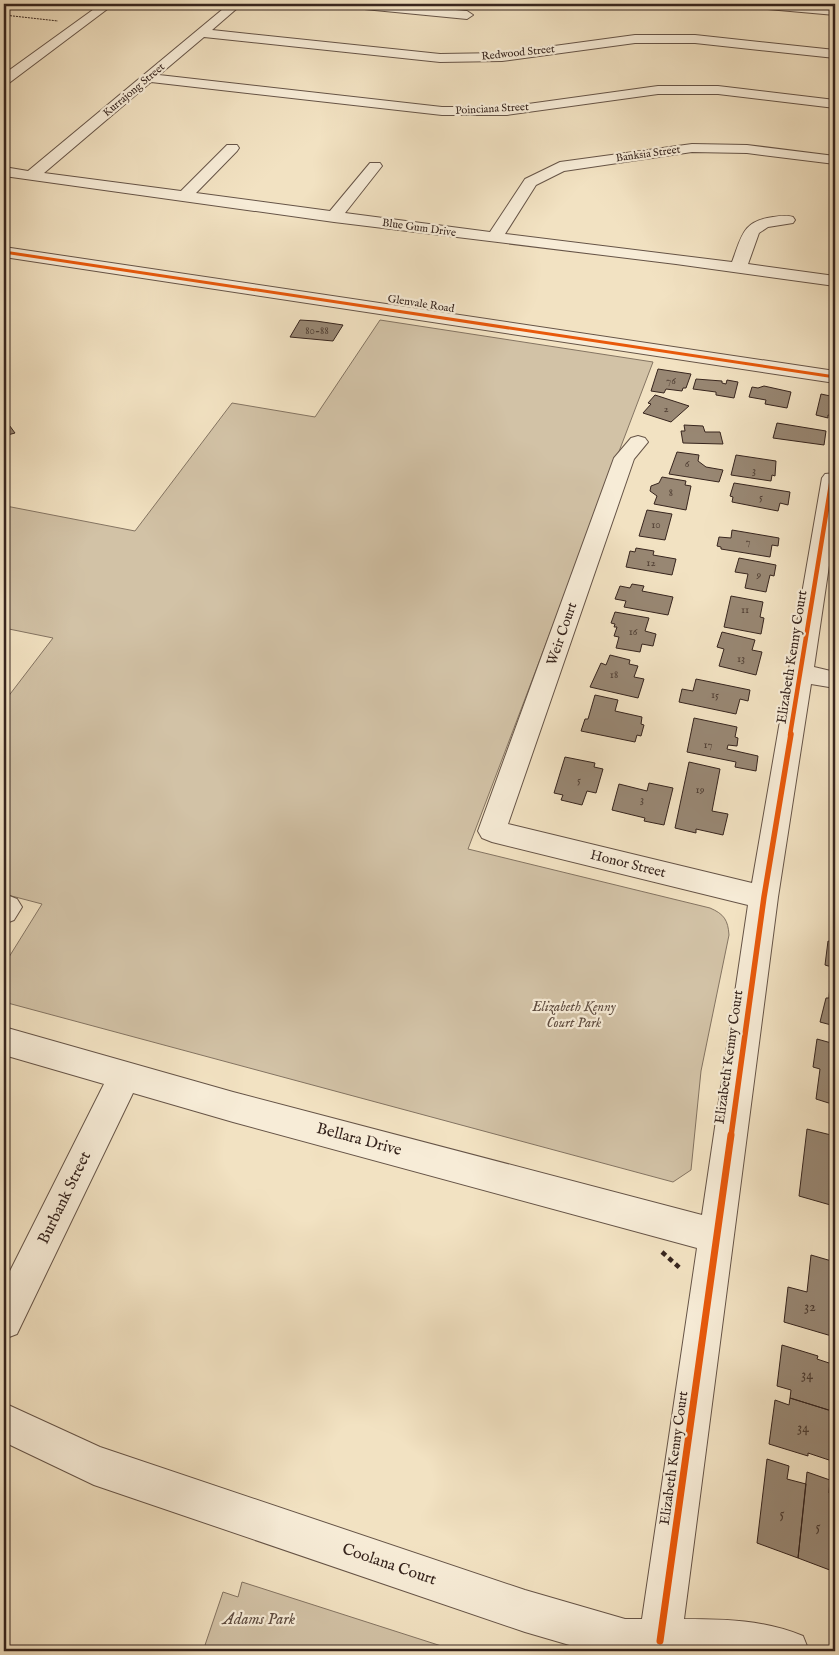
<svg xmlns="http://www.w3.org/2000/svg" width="839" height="1655" viewBox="0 0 839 1655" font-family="'IM FELL English',serif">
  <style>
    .green { fill: #d2c2a6; stroke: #847462 }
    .building { fill: #988773; stroke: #37251e }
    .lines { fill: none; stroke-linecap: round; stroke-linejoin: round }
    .minor-casing { stroke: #665447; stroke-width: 2 }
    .tertiary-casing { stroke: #665447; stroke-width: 2 }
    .path-far1 { stroke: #37251e; stroke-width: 1; stroke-dasharray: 2 1; stroke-linecap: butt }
    .path { stroke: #37251e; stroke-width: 4.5; stroke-dasharray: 5 4; stroke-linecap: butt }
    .minor { fill: #f7ecd7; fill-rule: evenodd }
    .tertiary { fill: #f7ecd7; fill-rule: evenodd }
    .cycleway-far3-casing { stroke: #f7ecd7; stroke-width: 5 }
    .cycleway-far2-casing { stroke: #f7ecd7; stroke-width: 7 }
    .cycleway-far1-casing { stroke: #f7ecd7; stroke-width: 9 }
    .cycleway-casing { stroke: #f7ecd7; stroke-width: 10 }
    .cycleway-far3 { stroke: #e8590c; stroke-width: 3 }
    .cycleway-far2 { stroke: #e8590c; stroke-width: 4.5 }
    .cycleway-far1 { stroke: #e8590c; stroke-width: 5.5 }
    .cycleway { stroke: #e8590c; stroke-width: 7 }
    .labels { text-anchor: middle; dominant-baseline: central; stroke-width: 4.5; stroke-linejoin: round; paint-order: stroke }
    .far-street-label { font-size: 11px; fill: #37251e; stroke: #f7ecd7 }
    .number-label { font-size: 11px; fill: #4f3e33 }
    .street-label { font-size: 14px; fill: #37251e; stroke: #f7ecd7 }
    .park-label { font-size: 14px; font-style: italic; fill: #5e4c40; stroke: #f7ecd7 }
    .near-number-label { font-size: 14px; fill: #4f3e33 }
    .near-street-label { font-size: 16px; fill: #37251e; stroke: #f7ecd7 }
    .near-park-label { font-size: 16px; font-style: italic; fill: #5e4c40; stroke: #f7ecd7 }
  </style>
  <rect width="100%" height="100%" fill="#f2e2c2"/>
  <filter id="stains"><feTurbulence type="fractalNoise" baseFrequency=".004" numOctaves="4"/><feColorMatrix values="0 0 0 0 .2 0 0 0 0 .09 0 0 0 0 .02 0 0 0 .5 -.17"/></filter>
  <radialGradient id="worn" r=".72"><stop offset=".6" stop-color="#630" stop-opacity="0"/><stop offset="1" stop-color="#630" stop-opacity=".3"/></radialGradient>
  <path class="green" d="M380,320L653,362L468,849L710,908C724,914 728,920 729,935L701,1071L691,1170L673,1182L4,1002V965L42,904L4,894V702L53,638L4,628V508L6,506L135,531L232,403L315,417Z
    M242,1582L457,1651H203L223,1592L238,1597Z"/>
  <path class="building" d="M300,320L316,321L343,325L333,341L290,337Z
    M658,369L691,374L686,388H683L682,391L666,389L664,393L651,391Z
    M696,379L722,381V383L726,384L727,380L738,382L734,398L716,395V392L693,389Z
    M764,386L791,392L787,408L765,404L766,400L749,397L752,387L758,388Z
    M821,394L835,397V416L828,415V418L816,415Z
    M655,395L689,406L671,422L643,413L651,404L648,403Z
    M4,418L15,433L4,436Z
    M777,423L826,431L824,445L773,438Z
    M684,425L703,426L705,432H720L723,444L683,443L681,431H685Z
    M677,452L699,455L698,461L706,467L723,470L719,482L669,474Z
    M736,455L776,461L775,476L772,475L771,481L731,475Z
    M662,477L686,481L685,485L691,486L686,510L654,504L657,496L650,491L651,486L659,483Z
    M734,483L790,492L788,505L780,503L778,511L732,502L733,497L730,496Z
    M647,510L672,514L665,540L639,536Z
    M732,530L779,538L778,546L772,545L770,557L721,549V547L717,546L719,537L731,538Z
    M636,548L654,551L653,555L676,559L672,575L626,567L630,551L635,552Z
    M739,558L776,565L774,576L770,575L766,592L745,588L748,574L735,572Z
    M632,584L644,586L642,591L673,597L668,615L624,607L626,601L615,599L620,586L630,588Z
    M731,596L763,602L760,617L764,618L761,634L724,627Z
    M615,612L649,618L645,631L656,634L653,646L642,644L640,652L616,648L619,637L614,636L617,627H614L615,624L611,623Z
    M722,632L755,640L752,650L762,652L756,675L719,666L724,649L717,647Z
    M610,655L630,660L629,664L638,666L634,677L644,679L638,698L590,687L601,663L606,665Z
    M696,679L750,690L748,701L740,699L736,714L679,702L682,689L693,691Z
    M595,695L618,700L615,711L642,717L641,724L644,725L641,736L637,735L635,742L581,731L585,719H588Z
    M694,718L737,727L735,737L738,738L737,746L728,745L727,749L758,756L756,771L735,767L736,762L687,752Z
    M565,757L595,763L594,767L603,769L596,793L587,791L582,805L561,800L563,795L554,793Z
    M689,762L720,769L712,811L728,814L723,835L696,829V833L675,828Z
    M649,783L673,788L664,825L644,821L645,818L612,810L619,784L647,791Z
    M835,935V968L825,965L828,941L834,943Z
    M830,985L835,986V1026L820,1022L826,998H829Z
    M817,1039L835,1044V1105L816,1099L820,1069L813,1067Z
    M807,1129L835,1136L834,1206L799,1196Z
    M811,1255L835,1262V1337L784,1322L788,1287L807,1292Z
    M782,1345L818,1356L817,1359L835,1365V1412L790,1398L791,1390L777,1386Z
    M790,1398L835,1412V1462L808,1453V1456L769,1444L775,1400L789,1405Z
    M767,1459L789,1466L787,1479L806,1484L798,1558L757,1543Z
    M807,1472L830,1480L829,1493L835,1495V1572L798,1558Z"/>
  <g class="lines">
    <g class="minor-casing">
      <path id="minor" d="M229,4H242L212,30L440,54L502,53L635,35H695L835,50V58L695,43H635L502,61L440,62L204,37L159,75L442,107H507L658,86H718L835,100V108L718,94H658L507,115H442L151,82L44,173L181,191L227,145H237L239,148L237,151L196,193L330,211L370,163H380L382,166L345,213L490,232L525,179L560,162L692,144L747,145L835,156V164L747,153L692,152L564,171L536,185L505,234L732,262C742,236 742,221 773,217C780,216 786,215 793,217L795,220L793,223L768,227L759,233L748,264L835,276V286L676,264L334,222L4,176V167L28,171Z
        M348,4H388L467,11L473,15L467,19L354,8Z
        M750,4H794L835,7V15L756,8Z
        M638,436L645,438L648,442L634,459L508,824L752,883L822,478L825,474L835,473V525L814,667L835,672V688L811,684L778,897L684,1619C725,1619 765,1620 803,1636L809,1651H590L525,1632L94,1485L4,1442V1403L100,1447L525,1590L625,1619H642L697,1248L233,1122L133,1093L17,1334L4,1339V1283L104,1084L4,1055V1027L233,1092L702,1215L748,905L492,842L482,838L478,831L614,458L631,438Z
        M7,895L17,899L22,907L14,920L4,924V896Z"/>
    </g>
    <g class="tertiary-casing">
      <path id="tertiary" d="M101,4H114L9,83L4,84V74Z
        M4,247L835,371V383L4,257Z"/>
    </g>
    <path class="path-far1" d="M4,15L58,21"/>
    <path class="path" d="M662,1252L681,1269"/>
    <use href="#minor" class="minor"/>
    <use href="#tertiary" class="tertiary"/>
    <g class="cycleway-far3-casing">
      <path id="cycleway-far3" d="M4,252L835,377"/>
    </g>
    <g class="cycleway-far2-casing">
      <path id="cycleway-far2" d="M790,735L832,478"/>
    </g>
    <g class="cycleway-far1-casing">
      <path id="cycleway-far1" d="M731,1136L764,897L791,734"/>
    </g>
    <g class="cycleway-casing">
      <path id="cycleway" d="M660,1641L731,1135"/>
    </g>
    <use href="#cycleway-far3" class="cycleway-far3"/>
    <use href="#cycleway-far2" class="cycleway-far2"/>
    <use href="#cycleway-far1" class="cycleway-far1"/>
    <use href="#cycleway" class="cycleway"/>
  </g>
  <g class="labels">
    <g class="far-street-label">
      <text transform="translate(518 53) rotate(-6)">Redwood Street</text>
      <text transform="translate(134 90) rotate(-40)">Kurrajong Street</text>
      <text transform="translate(492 109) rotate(-3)">Poinciana Street</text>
      <text transform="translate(648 154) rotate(-8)">Banksia Street</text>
      <text transform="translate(419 228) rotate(8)">Blue Gum Drive</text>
      <text transform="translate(421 304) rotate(9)">Glenvale Road</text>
    </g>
    <g class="number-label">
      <text x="317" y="331">80-88</text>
      <text x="671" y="381">76</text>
      <text x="666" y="409">2</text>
      <text x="687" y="464">6</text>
      <text x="754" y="471">3</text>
      <text x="671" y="493">8</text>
      <text x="761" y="497">5</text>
      <text x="656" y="525">10</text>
      <text x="748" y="542">7</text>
      <text x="651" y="563">12</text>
      <text x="759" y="575">9</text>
      <text x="745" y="610">11</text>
      <text x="633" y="632">16</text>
      <text x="741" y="659">13</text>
      <text x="614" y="675">18</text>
      <text x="715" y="695">15</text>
      <text x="708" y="745">17</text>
      <text x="579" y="780">5</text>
      <text x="700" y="790">19</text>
      <text x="642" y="800">3</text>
    </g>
    <g class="street-label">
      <text transform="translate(562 634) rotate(-71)">Weir Court</text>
      <text transform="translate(792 657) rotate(-81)">Elizabeth Kenny Court</text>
      <text transform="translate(628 864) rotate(14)">Honor Street</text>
      <text transform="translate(729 1057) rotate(-82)">Elizabeth Kenny Court</text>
      <text transform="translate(674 1458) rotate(-82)">Elizabeth Kenny Court</text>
    </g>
    <g class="park-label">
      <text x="574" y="1007">Elizabeth Kenny<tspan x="574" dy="16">Court Park</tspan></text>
    </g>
    <g class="near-number-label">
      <text x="810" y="1307">32</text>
      <text x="807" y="1375">34</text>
      <text x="803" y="1428">34</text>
      <text x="782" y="1514">5</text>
      <text x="818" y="1527">5</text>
    </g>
    <g class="near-street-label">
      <text transform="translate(359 1140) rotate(15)">Bellara Drive</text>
      <text transform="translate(65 1198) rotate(-64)">Burbank Street</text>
      <text transform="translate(389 1565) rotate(19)">Coolana Court</text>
    </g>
    <g class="near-park-label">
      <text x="259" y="1620">Adams Park</text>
    </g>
  </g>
  <rect width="839" height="1655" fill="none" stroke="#f2e2c2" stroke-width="20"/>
  <rect x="5" y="5" width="829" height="1645" fill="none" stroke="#37251e" stroke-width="2.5"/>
  <rect x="10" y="10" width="819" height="1635" fill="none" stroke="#37251e"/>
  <rect width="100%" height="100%" filter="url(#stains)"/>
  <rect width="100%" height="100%" fill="url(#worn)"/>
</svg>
